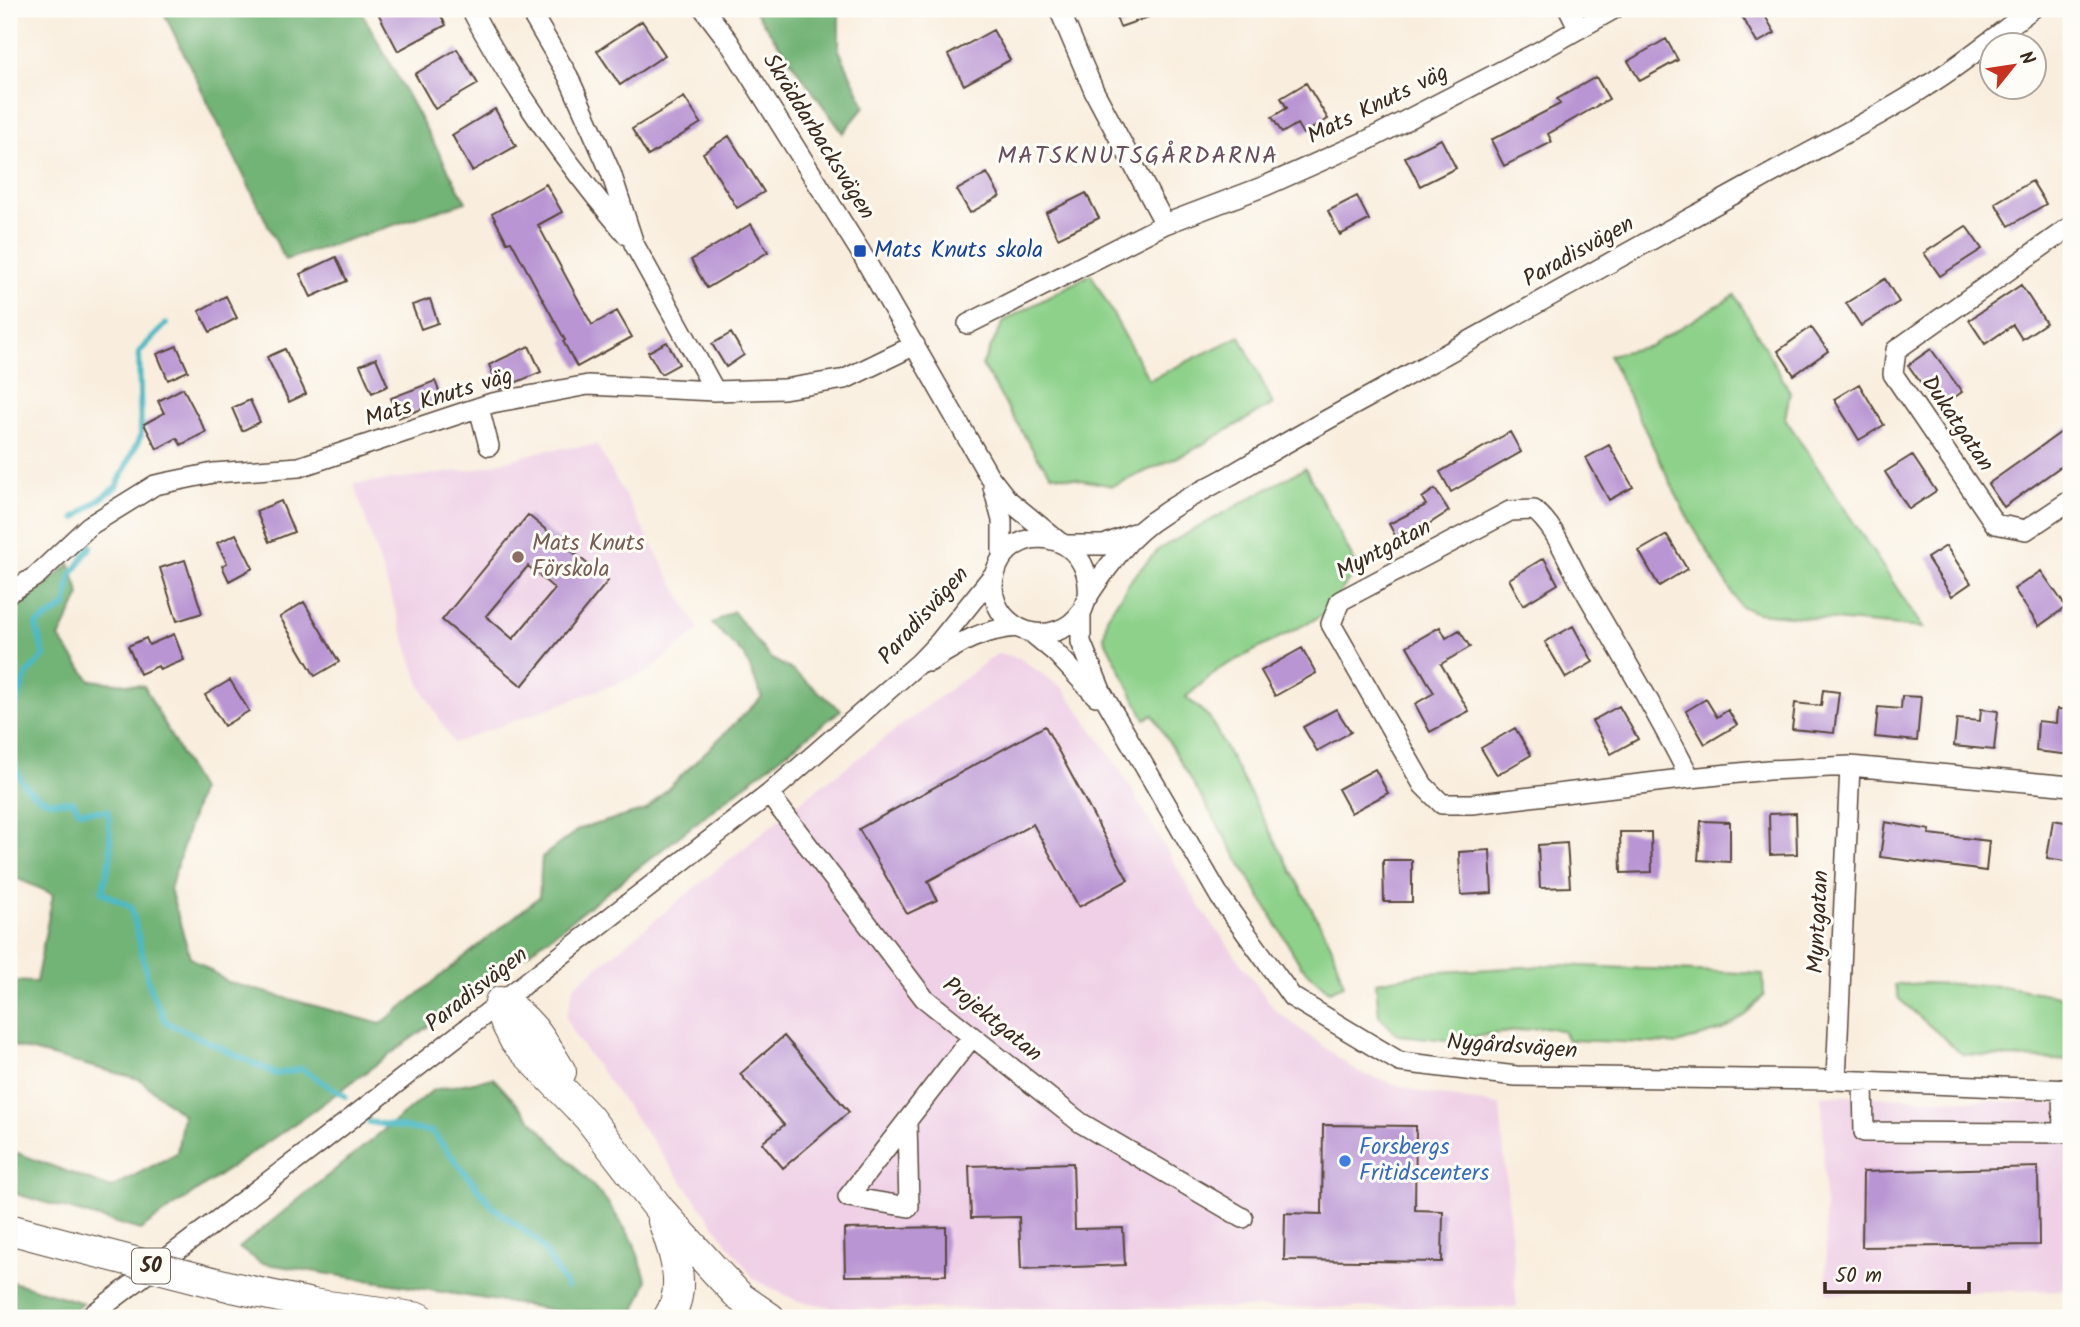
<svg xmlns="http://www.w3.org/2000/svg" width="2080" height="1327" viewBox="0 0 2080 1327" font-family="Kalam,sans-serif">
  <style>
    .built { fill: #efd0e6 }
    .green { fill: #8dd18a; stroke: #647e54; stroke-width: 2 }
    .forest { fill: #72b376; stroke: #566e4a; stroke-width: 2 }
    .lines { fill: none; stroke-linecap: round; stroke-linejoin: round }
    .stream { stroke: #4cb9c5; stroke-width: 6 }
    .building { fill: #b995d3; fill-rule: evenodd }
    .minor-casing { stroke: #58473b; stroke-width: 22 }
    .highway-casing { stroke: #58473b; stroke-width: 32 }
    .minor { stroke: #fff; stroke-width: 19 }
    .highway { stroke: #fff; stroke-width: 30 }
    .highway-bridge-casing { stroke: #58473b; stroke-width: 32; stroke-linecap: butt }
    .highway-bridge { stroke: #fff; stroke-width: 30 }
    .transit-dot { fill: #1a4fb4; stroke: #fdfcf7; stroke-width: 2.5 }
    .education-dot { fill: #8d6e63; stroke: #fdfcf7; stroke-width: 2.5 }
    .shop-dot { fill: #3f7fe0; stroke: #fdfcf7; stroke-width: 2.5 }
    .labels { text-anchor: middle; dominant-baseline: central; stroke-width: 6; stroke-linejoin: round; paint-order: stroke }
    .shield { fill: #fdfcf7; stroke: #75695f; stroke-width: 2 }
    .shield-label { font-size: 21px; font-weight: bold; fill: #3b2a1e }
    .street-label { font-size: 23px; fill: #3b2a1e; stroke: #fdfcf7 }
    .transit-label { font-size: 23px; fill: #164399; stroke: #fdfcf7; text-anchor: start }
    .education-label { font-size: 23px; fill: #785e54; stroke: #fdfcf7; text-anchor: start }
    .shop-label { font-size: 23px; fill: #366cbe; stroke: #fdfcf7; text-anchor: start }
    .neighbourhood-label { font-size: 24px; letter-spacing: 2px; fill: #674f5d; stroke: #fdfcf7 }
  </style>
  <rect width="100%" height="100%" fill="#fdfcf7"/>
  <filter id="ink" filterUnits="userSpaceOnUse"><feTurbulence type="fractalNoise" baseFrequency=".0143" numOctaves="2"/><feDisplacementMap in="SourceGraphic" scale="14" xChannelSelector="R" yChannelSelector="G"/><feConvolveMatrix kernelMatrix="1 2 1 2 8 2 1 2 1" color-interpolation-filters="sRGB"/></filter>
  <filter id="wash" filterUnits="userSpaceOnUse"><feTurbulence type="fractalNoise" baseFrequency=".00686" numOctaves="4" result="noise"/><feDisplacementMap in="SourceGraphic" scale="28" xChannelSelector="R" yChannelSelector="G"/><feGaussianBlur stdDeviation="1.57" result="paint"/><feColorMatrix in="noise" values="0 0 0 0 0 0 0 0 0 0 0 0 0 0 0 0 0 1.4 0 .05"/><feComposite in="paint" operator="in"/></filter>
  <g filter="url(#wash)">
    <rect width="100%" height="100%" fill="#f9eede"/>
    <path class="built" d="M597,445L699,630L648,672L453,743L420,685L354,484L476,469L546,450Z
      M998,653L1019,658L1063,688L1116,763L1200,907L1275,1010L1359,1073L1420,1092L1500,1105L1517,1307L846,1309L797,1301L754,1279L574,1035L566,1017L574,986L805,798Z
      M1822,1095L2071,1104V1290L1827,1294Z"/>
    <path class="green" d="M1091,274L1149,380L1240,336L1273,404L1189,452L1113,486L1051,474L1036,455L982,365L1004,321Z
      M1735,295L1790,392L1785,418L1923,628L1757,613L1740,606L1686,515L1609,355L1650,346Z
      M1305,468L1360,572L1351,577L1325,614L1219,669L1186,697L1209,717L1331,945L1344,985L1329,991L1301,966L1153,715L1145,719L1104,638L1107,617L1133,577L1159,549Z
      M1559,965L1763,974L1764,995L1746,1015L1722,1030L1677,1044L1568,1040L1563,1031L1546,1027L1448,1040L1398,1035L1379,1016L1376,982L1425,973Z
      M1924,983L2002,986L2071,998V1061L1962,1054L1899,999L1895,985Z"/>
    <path class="forest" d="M162,9H360L466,202L285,260Z
      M753,9H839V50L865,106L843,133Z
      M70,564L80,595L59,638L90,680L144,686L200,790L170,889L190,957L228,982L381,1024L539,897L542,857L579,829L646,810L762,697L745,656L712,624L733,611L770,658L792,670L841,710L555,933L310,1113L140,1230L9,1192V1150L111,1188L177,1153L183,1115L139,1079L9,1045V981L36,982L53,894L9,875V611L23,603Z
      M493,1078L606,1200L633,1241L647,1281L635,1311H560L261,1263L239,1248L433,1090Z
      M9,1281L83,1303L63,1318H9Z"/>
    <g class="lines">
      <path class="stream" d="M75,518L116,487L141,435L139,352L166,324
        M9,724L27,674L44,656L36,625L66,606L70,577L91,546
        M9,738C12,764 20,794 50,801C57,803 66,801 73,801L79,811H108L111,856L102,892L131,907L151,991L166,1022L276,1074L302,1069L345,1096
        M369,1122L432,1132L493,1207L538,1241L567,1287"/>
    </g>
    <g id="blocks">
      <path class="building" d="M390,9H437L446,25L398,51L379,15Z
        M1113,9H1165L1166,11L1120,27Z
        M1738,9H1761L1775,33L1757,43Z
        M642,21L665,55L620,85L597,51Z
        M993,30L1010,60L964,85L948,55Z
        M1666,39L1678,60L1640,81L1628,61Z
        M457,49L478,84L435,109L415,74Z
        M1596,77L1609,99L1548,134L1552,142L1504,166L1491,140L1560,104L1557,99Z
        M1306,83L1328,119L1303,134L1297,124L1282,133L1272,117L1287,108L1281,98Z
        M684,97L701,123L648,156L632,129Z
        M495,109L516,146L472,171L452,135Z
        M729,136L764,192L737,208L703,153Z
        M1441,139L1456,168L1420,186L1405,157Z
        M987,173L1000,196L970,213L957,190Z
        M2032,181L2046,204L2009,226L1995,203Z
        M546,184L562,212L538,225L592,325L617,311L632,337L577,367L563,341L565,340L511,241L507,242L492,214Z
        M1086,193L1099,218L1058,238L1046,213Z
        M1357,196L1369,220L1340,235L1328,211Z
        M751,224L768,252L707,288L691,260Z
        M1966,226L1982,249L1940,276L1924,253Z
        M336,257L347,281L311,297L300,274Z
        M1885,279L1899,302L1861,326L1846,303Z
        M2021,285L2046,323L2022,339L2013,325L1985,344L1969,320Z
        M226,296L237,318L210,332L199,311Z
        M430,299L438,323L421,329L412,305Z
        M1811,327L1828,351L1794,375L1778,351Z
        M731,333L744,355L726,367L712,344Z
        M667,342L679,364L661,374L648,352Z
        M177,346L188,371L168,380L157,354Z
        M529,346L541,372L500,389L489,365Z
        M285,349L306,394L289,402L267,357Z
        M1931,349L1962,392L1939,408L1908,365Z
        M376,358L388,386L372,393L360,365Z
        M435,381L443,401L398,418L391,398Z
        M1859,384L1884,425L1859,440L1834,399Z
        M183,388L206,432L181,445L177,438L157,449L144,424L164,413L158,401Z
        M250,400L260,422L242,431L232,408Z
        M2071,425V459L2004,507L1988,484Z
        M1510,432L1521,452L1451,492L1440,472Z
        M1609,445L1633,487L1609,500L1586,458Z
        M1912,455L1936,491L1909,509L1885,472Z
        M1435,489L1449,511L1418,531L1420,537L1401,547L1389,524L1426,505L1422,498Z
        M281,501L294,532L269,542L256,511Z
        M528,515L608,581L522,686L442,620ZM528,566L555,589L513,639L486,616Z
        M236,534L253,568L229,581L222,566L227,563L217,543Z
        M1667,535L1687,569L1659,586L1639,551Z
        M1946,546L1971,583L1952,596L1927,558Z
        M1544,558L1558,584L1523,605L1509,579Z
        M185,560L202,613L177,621L160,568Z
        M2041,571L2066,607L2039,626L2014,589Z
        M304,602L339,662L315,676L280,617Z
        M1573,626L1593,662L1566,678L1545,642Z
        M1440,627L1446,638L1459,630L1470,647L1441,664L1469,711L1430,732L1415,704L1434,693L1407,646Z
        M174,634L184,660L160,670L158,666L140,674L128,646L146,638L149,645Z
        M1302,648L1316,673L1275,696L1261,671Z
        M230,680L249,711L224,726L205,695Z
        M1823,690L1839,692L1834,733L1792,729L1795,703L1821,706Z
        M1902,696L1921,697L1917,741L1875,737L1878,707L1901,709Z
        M1706,699L1717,717L1728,710L1737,725L1705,744L1686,711Z
        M1619,706L1638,739L1611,754L1592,721Z
        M1336,709L1351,732L1317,751L1303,727Z
        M1981,709L1998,711L1994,750L1954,746L1957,719L1980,721Z
        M2057,709L2071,710V755L2036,751L2038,721L2056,723Z
        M1045,726L1128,880L1079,907L1033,824L928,881L937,900L907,914L859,829Z
        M1515,728L1531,755L1497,775L1481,748Z
        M1375,769L1388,793L1351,813L1338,789Z
        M1796,813L1797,854L1770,855L1769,814Z
        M2053,820L2071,823V862L2047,858Z
        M1701,821L1730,822V862L1698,860Z
        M1885,822L1930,830L1929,834L1989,841L1986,871L1880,857Z
        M1620,832H1651L1652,872L1621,873Z
        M1567,843L1570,887L1540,888L1538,845Z
        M1490,850L1492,893L1461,895L1459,852Z
        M1383,860H1412V902H1384Z
        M784,1036L849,1112L783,1168L762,1143L784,1125L740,1074Z
        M1323,1125L1416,1126L1415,1210L1443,1211L1442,1262L1284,1260L1285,1213L1322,1214Z
        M1073,1163L1075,1229L1123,1228L1125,1265L1021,1269L1019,1217L971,1218L969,1166Z
        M2038,1167L2039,1245L1862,1247L1863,1172Z
        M946,1227V1275L845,1276L844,1229Z"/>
    </g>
  </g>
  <g filter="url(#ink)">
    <use href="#blocks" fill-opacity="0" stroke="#58473b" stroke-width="2"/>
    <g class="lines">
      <g class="minor-casing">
        <path id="minor" d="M471,9C514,91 567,164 627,235
          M529,9L568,76L611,173L634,244L715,391
          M704,9L729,42L860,251L989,476L1007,499L1058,541
          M1059,9L1094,91L1165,224
          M1569,9L1579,29
          M2071,226L1896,350L1893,374L1995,524L2026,530L2071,500
          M968,324L1165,224L1265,186L1368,140L1538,52L1614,9
          M479,408L489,446
          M993,487L1002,520V558
          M1066,545H1104L1134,533
          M9,593L36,576L89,526L155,485L213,473L299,467L492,403L588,385L715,391L784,389L845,379L915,345
          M1088,598C1094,528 1009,519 995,574C991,588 994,603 1003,615C1009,622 1017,628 1026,631C1046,638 1070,630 1082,611C1084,607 1085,602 1087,598C1096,582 1109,566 1120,552C1132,537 1147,524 1163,514C1184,499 1208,488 1231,475C1278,447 1326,420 1374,394C1500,324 1627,253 1754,183C1812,150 1873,121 1928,85C1964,63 1998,34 2032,9
          M1081,613V642L1102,693L1220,897L1292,997L1400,1062L1516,1076L1836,1080L2071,1090
          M1032,633L1056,653L1096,696
          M929,662C960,643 980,630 1017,627
          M1690,778L1472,804H1442L1423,785L1331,624L1340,601L1510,511L1534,510C1556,527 1566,558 1580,582C1617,647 1657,711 1690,778L1768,770L1850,766L2071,786
          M769,794L924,998L1081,1123L1243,1218
          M1836,1080L1850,766
          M1863,1081L1864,1132L2063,1133L2062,1089
          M907,1121L909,1207L848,1197L972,1037
          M88,1318L322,1141L769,794L919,663L940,641L995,573"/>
      </g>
      <g class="highway-casing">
        <path id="highway" d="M500,1002L505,1021L515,1041L588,1117L660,1210L720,1276L741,1298L770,1318
          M500,1002C531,1018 544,1044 561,1072
          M663,1221C674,1251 688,1289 668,1318
          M9,1229L69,1245
          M232,1287L312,1304L420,1318"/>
      </g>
      <use href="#minor" class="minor"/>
      <use href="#highway" class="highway"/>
      <g class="highway-bridge-casing">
        <path id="highway-bridge" d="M69,1245L232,1287"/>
      </g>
      <use href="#highway-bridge" class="highway-bridge"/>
    </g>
  </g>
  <rect class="transit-dot" x="853" y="244" width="14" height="14" rx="3.5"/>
  <circle class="education-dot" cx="518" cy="557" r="7"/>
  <circle class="shop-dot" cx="1345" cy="1161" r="7"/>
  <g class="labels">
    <rect class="shield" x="132" y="1248.5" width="38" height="35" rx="5"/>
    <g class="shield-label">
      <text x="151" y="1266">50</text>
    </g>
    <g class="street-label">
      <text transform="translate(1378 105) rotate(-26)">Mats Knuts väg</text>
      <text transform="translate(818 137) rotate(58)">Skräddarbacksvägen</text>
      <text transform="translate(1579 252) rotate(-29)">Paradisvägen</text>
      <text transform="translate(439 398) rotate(-17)">Mats Knuts väg</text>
      <text transform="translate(1957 424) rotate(56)">Dukatgatan</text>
      <text transform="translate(1384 550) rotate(-28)">Myntgatan</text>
      <text transform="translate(924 616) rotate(-48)">Paradisvägen</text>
      <text transform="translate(1819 922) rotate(-87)">Myntgatan</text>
      <text transform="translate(477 990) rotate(-38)">Paradisvägen</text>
      <text transform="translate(992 1020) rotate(39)">Projektgatan</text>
      <text transform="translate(1512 1047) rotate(4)">Nygårdsvägen</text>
    </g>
    <g class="transit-label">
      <text x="874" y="251">Mats Knuts skola</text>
    </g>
    <g class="education-label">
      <text x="532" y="544">Mats Knuts<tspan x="532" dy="26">Förskola</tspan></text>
    </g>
    <g class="shop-label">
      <text x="1359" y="1148">Forsbergs<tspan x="1359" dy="26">Fritidscenters</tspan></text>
    </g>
    <g class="neighbourhood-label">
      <text x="1138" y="156">MATSKNUTSGÅRDARNA</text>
    </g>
  </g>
  <rect width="2080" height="1327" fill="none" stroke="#fdfcf7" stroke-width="35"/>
  <g transform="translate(2013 66) rotate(60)"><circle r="33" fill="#fdfcf7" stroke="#afa8a0" stroke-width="2"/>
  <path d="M0-5L12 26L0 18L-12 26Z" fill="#c8321e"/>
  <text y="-10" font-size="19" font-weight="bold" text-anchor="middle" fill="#3b2a1e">N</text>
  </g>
  <path d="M1825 1282v10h144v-10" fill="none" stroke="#3b2a1e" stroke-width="3.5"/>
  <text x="1835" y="1282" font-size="21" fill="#3b2a1e" stroke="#fdfcf7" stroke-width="5" paint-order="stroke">50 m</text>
</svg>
